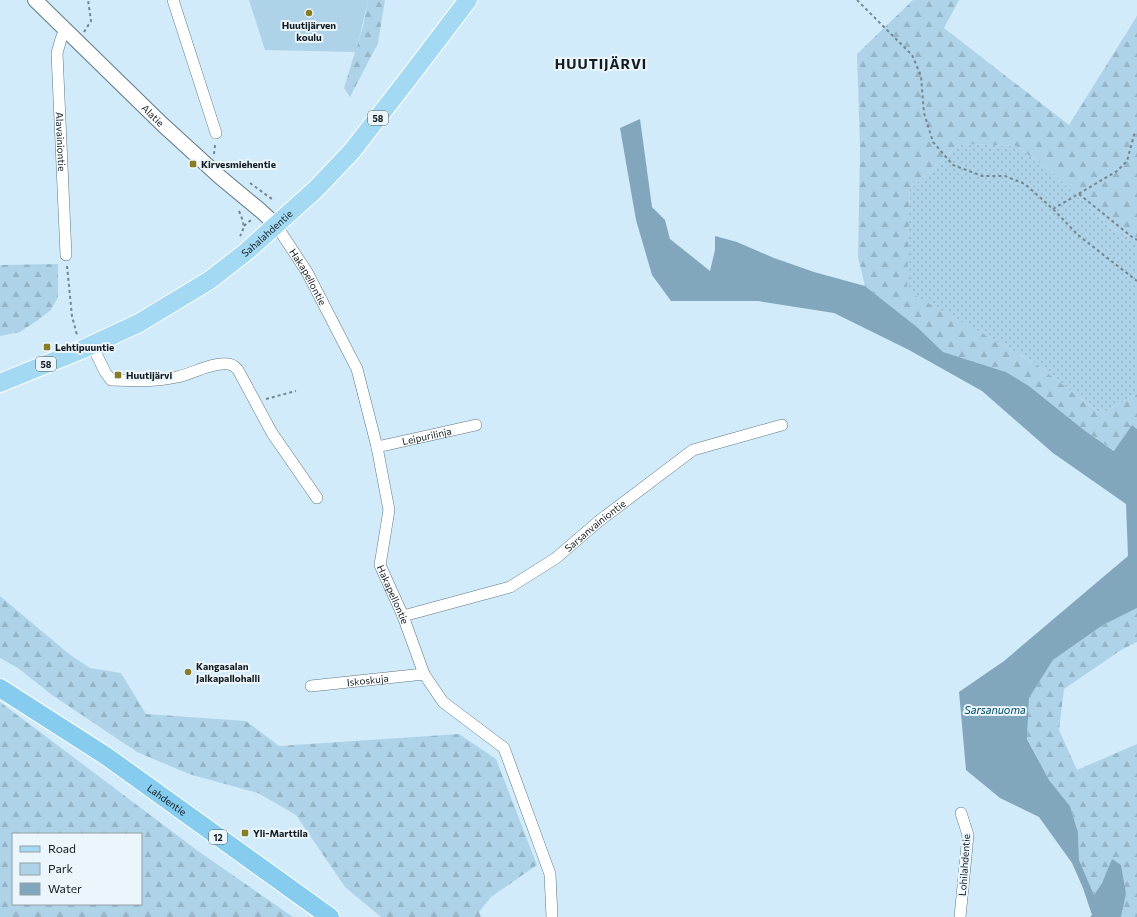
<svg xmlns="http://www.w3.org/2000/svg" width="1137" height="917" viewBox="0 0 1137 917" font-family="Commissioner,sans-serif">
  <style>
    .grass { fill: url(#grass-dots) }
    .forest { fill: url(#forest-firs); fill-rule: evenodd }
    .park { fill: #aed3e8 }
    .water { fill: #82a7bc }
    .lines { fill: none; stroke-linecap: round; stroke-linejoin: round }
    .minor-casing { stroke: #5f7784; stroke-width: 12 }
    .tertiary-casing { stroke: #5f7784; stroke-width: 16 }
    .primary-casing { stroke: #fff; stroke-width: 20 }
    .trunk-casing { stroke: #fff; stroke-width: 20 }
    .path { stroke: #748690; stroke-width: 2; stroke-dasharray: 3 3; stroke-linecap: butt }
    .minor { stroke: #fff; stroke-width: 11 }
    .tertiary { stroke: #fff; stroke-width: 14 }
    .primary { stroke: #a4d9f3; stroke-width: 18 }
    .trunk { stroke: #86ccef; stroke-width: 18 }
    .poi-dot { fill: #877d24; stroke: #ebf6fc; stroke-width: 1.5 }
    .labels { text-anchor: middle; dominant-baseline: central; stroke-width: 4; stroke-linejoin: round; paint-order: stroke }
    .shield { fill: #ebf6fc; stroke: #535d63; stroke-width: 1 }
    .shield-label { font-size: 9px; font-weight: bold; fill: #121c21 }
    .poi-label { font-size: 10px; font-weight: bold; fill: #121c21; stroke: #ebf6fc; text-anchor: start }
    .street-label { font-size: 10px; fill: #121c21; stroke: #ebf6fc }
    .water-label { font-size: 11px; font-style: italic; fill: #004c69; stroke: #ebf6fc }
    .district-label { font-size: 14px; font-weight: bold; letter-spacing: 1px; fill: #121c21; stroke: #ebf6fc }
  </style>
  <defs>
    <pattern id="grass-dots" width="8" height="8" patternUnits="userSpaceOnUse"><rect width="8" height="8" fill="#aed3e8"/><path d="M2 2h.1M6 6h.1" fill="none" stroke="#95b5c7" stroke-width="1.8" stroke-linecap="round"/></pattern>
    <pattern id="forest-firs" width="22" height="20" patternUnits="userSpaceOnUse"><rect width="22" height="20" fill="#aed3e8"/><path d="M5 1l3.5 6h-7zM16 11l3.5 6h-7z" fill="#95b5c7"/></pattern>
  </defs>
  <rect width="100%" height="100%" fill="#d1ebfa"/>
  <path class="grass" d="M959,144L1016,146L1052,172L1111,228L1137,241V394L1101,414L1033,362L906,291L910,189Z"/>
  <path class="forest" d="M368,0H385L378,43L350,97L344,88L363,26Z
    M913,0H959L944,28L1069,125L1137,16V241L1111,228L1052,172L1016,146L959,144L910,189L907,291L1033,362L1101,414L1137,394V429L1132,425L1115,451L1084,430L1029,386L1006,372L943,352L917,327L865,286L858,257L860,148L857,54Z
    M58,264V297L51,310L38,320L20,332L0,336V265Z
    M0,596L69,654L90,668L121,673L146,714L246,721L279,746L459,734L496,759L537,865L491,897L479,912L481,917H381L345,887L296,815L258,793L189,774L137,752L52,695L18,668L0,658Z
    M1137,608V642L1121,650L1064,689L1059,730L1077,770L1137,744V917H1121L1126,894L1113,860L1102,883L1094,895L1079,860L1078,832L1070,806L1049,780L1027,738L1029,698L1053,660L1103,625Z
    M0,702L198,851L293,917H0ZM13,834H141V904H13Z"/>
  <path class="park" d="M249,0H368L356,52L265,50Z"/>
  <path class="water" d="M640,119L652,207L665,220L670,239L710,271L715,250V236L737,242L774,258L814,272L865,286L917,327L943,352L1006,372L1029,386L1084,430L1114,451L1132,425L1137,429V608L1103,625L1053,660L1029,698L1027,739L1049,780L1070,806L1078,832L1079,860L1094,895L1102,883L1112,859L1121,865L1126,894L1121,917H1090L1092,915L1083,888L1072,863L1039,817L1000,798L966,770L959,692L1004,661L1128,556L1126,504L1053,453L982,391L909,350L834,313L758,301H671L652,275L636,220L620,128Z"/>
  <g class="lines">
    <g class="minor-casing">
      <g id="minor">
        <path d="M173,0L216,133"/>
        <path id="s1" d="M65,29L61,39L57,53L66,255"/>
        <path id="s2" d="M276,225L307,272L357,369L377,447L389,510L380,565L403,616L424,674L443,702L504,748L550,874L552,917"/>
        <path d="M92,345L105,372L111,380C133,381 155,382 177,377C192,374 212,362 228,364C233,364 235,367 238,370L272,433L317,498"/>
        <path id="s3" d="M377,447L476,425"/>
        <path id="s4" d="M403,616L510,587L556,558L599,521L693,450L782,425"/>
        <path id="s5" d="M311,686L424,674"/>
        <path d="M960,917L968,835L961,813"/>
      </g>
    </g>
    <g class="tertiary-casing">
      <g id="tertiary">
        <path id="s6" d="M35,0L162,124L220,177L261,211L276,225"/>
      </g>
    </g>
    <g class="primary-casing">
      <g id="primary">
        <path id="s7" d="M0,383L81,350L139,323L210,280L247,251L316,189L352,151L404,84L468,0"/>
      </g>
    </g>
    <g class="trunk-casing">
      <g id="trunk">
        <path id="s8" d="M0,688L106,756L330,917"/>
      </g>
    </g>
    <path class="path" d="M857,0L912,55L921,76L924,113L933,142L953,165L982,176H1005L1025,184L1053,209L1078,235L1137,281
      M84,32L91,21L88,0
      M214,154L215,145
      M250,183L272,199L270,201
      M1079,194L1132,237L1137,240
      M1053,209L1117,171L1127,161L1134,135L1137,132
      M239,211C243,221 246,226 240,236
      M244,226L251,220
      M67,266L72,316L77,335
      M266,399L296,391"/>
    <use href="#minor" class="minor"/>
    <use href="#tertiary" class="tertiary"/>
    <use href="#primary" class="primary"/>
    <use href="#trunk" class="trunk"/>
  </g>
  <g class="poi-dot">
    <circle cx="309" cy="13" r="4"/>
    <rect x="189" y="160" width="8" height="8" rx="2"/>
    <rect x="43" y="343" width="8" height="8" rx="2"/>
    <rect x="114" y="371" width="8" height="8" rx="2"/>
    <circle cx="188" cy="672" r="4"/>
    <rect x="241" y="829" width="8" height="8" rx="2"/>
  </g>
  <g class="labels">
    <g class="shield">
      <rect x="368" y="111" width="20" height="14" rx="3"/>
      <rect x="36" y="357" width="20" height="14" rx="3"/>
      <rect x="209" y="830" width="18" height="14" rx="3"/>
    </g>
    <g class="shield-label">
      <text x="378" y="118">58</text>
      <text x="46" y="364">58</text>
      <text x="218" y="837">12</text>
    </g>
    <g class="poi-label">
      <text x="309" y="25" text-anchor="middle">Huutijärven<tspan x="309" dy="12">koulu</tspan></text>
      <text x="201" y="164">Kirvesmiehentie</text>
      <text x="55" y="347">Lehtipuuntie</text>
      <text x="126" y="375">Huutijärvi</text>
      <text x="196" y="666">Kangasalan<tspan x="196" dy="12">Jalkapallohalli</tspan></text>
      <text x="253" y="833">Yli-Marttila</text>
    </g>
    <g class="street-label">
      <text stroke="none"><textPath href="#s6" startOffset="165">Alatie</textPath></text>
      <text stroke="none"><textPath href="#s1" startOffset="114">Alavainiontie</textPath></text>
      <text stroke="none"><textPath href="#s7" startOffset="308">Sahalahdentie</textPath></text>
      <text stroke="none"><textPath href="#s2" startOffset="61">Hakapellontie</textPath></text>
      <text stroke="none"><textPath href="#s3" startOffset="51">Leipurilinja</textPath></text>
      <text stroke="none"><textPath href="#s4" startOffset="216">Sarsanvainiontie</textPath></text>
      <text stroke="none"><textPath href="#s2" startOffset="398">Hakapellontie</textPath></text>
      <text stroke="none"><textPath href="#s5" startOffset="57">Iskoskuja</textPath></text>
      <text stroke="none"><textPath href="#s8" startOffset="201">Lahdentie</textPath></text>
      <text transform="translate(964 865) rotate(-86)">Lohilahdentie</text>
    </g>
    <g class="water-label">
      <text x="995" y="709">Sarsanuoma</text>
    </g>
    <g class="district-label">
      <text x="601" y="63">HUUTIJÄRVI</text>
    </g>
  </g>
  <rect x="12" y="833" width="130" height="72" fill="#ebf6fc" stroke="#949fa4"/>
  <rect x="20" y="846" width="20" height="6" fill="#a4d9f3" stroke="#949fa4"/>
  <text x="48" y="853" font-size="12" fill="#121c21">Road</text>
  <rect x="20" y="863" width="20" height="12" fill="#aed3e8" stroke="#949fa4"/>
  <text x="48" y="873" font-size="12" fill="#121c21">Park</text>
  <rect x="20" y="883" width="20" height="12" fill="#82a7bc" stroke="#949fa4"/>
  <text x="48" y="893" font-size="12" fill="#121c21">Water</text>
</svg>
